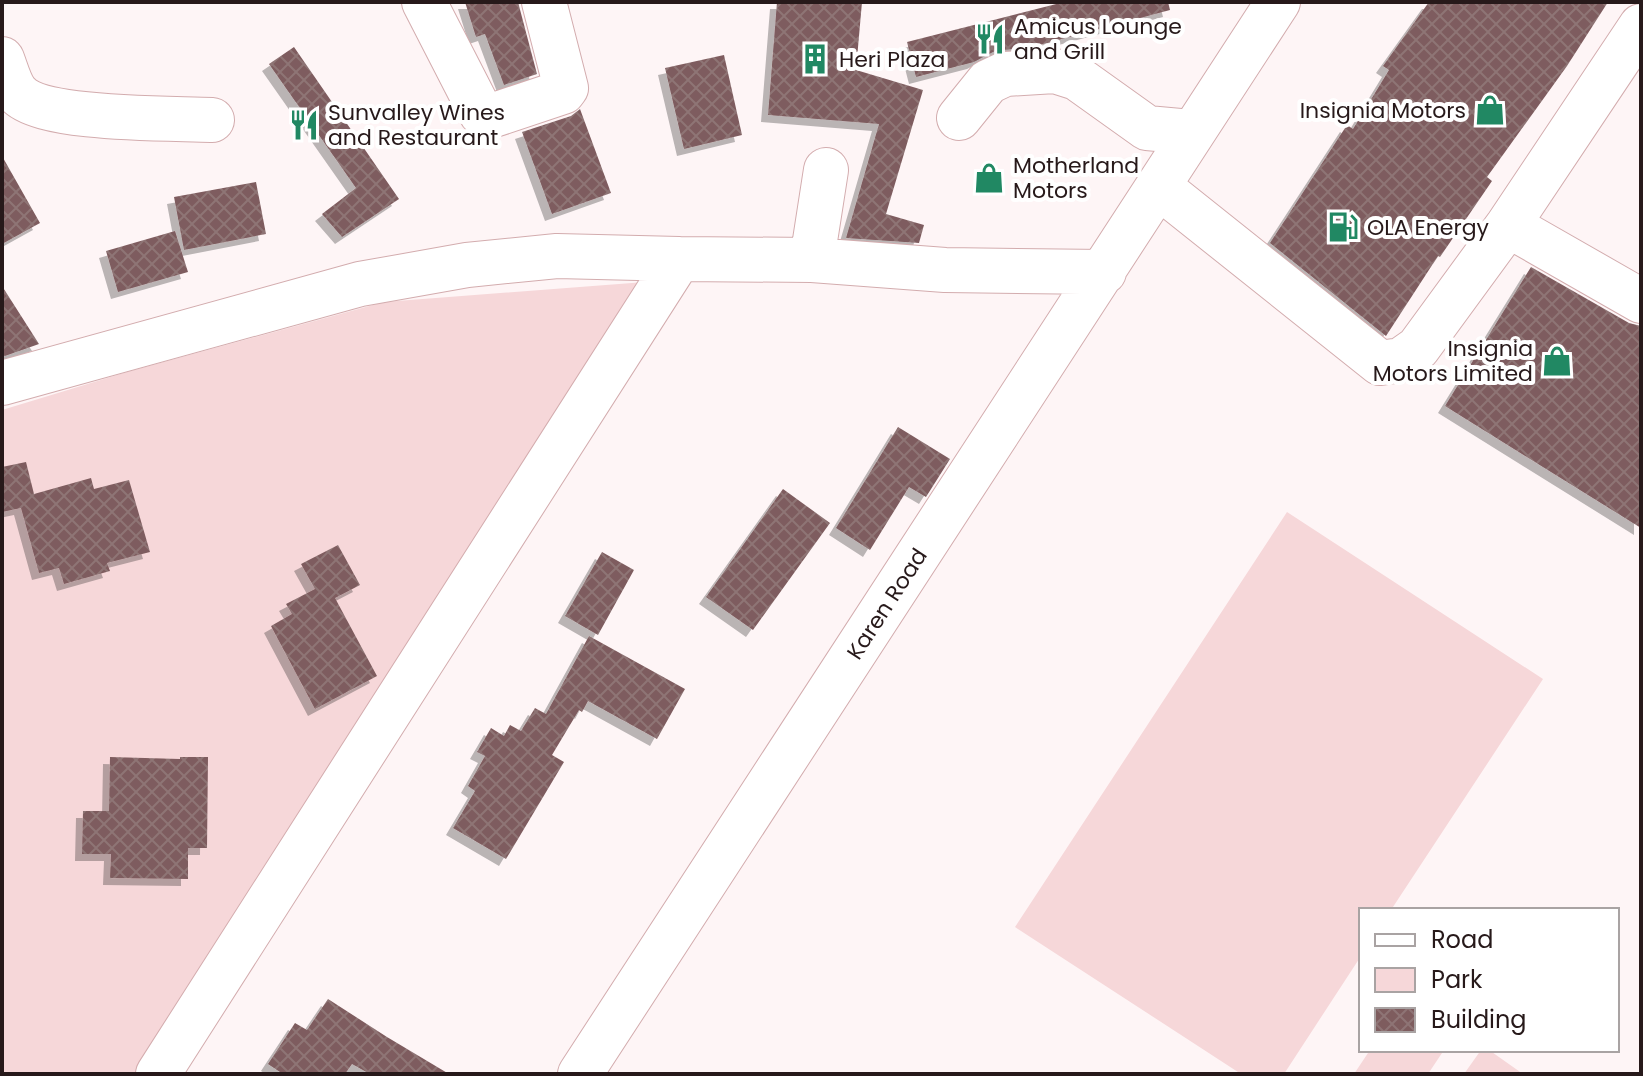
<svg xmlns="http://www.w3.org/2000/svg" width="1643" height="1076" viewBox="0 0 1643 1076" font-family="Poppins,sans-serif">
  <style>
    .green { fill: #f6d7d9 }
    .building { fill: url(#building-cross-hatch); filter: url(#shadow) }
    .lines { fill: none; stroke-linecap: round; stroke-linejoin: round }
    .minor-casing { stroke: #d3acae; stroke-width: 46 }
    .minor { stroke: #fff; stroke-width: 44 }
    .labels { text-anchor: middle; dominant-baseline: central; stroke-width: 8; stroke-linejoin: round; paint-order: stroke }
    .poi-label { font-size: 22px; fill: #27191a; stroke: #fff; text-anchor: start }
    .street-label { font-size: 22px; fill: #27191a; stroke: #fff }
  </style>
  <defs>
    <pattern id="building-cross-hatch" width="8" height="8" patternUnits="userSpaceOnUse" patternTransform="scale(2)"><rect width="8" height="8" fill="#7e5c5e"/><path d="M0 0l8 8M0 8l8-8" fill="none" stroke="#8e7475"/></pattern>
    <filter id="shadow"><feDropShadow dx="-7" dy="7" stdDeviation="0" flood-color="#0004"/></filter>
  </defs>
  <rect width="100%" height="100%" fill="#fef5f6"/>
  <path class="green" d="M645,282L138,1074H2V410L127,372L384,302Z
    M1287,512L1543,679L1391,910H1361V956L1284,1074H1241L1015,927Z
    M1370,1050H1444L1428,1074H1354Z
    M1481,1050H1489L1523,1074H1464Z"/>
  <path class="building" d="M465,2H518L537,74L504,85L485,34L476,37Z
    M777,2H862L856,70L923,90L886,214L924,225L919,243L846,238L879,124L768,115Z
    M1064,2H1168L1170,10L1032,47L995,51L974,62L916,77L907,42Z
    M1429,2H1608L1567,66L1487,177L1492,181L1440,257L1438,256L1386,336L1270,243L1347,125L1353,129L1389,70L1383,66Z
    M294,47L399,199L342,237L322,214L356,188L269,64Z
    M724,55L742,135L684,149L665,68Z
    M580,109L611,193L552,214L522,132L571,116Z
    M2,156L40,223L2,244Z
    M256,182L266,234L184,250L174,197Z
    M175,231L188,272L118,292L106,251Z
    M1531,267L1629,323L1641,326V528L1445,406Z
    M2,286L39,344L2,357Z
    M898,427L950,459L926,497L909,487L870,550L836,528Z
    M26,462L34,494L91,478L94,489L129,480L150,552L107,563L110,571L64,584L59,568L39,573L21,508L2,512V467Z
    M783,489L830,523L753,630L706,597Z
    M338,545L360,585L335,598L377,676L315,709L271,626L292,614L286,604L315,589L301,564Z
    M602,552L634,570L598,635L565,616Z
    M589,636L685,689L657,739L588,701L582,712L579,710L552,755L564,762L506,859L453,828L475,791L468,786L485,756L477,752L491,728L504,736L510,725L521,731L535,708L546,714Z
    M110,757L180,759V757H208L207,848H188V879L110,878L111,854H82L83,811H109Z
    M328,999L387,1037L449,1074H370L352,1064L345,1074H283L268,1064L295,1023L307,1030Z"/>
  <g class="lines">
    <g class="minor-casing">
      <path id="minor" d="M424,2L481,113L491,116L563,92L566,88L544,2
        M2,59C6,69 10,85 17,93C41,121 172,118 212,120
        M959,118L988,82L1005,74L1055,71L1077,78L1147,128L1191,132
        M1158,186L1380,363L1401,360L1418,348L1508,225L1641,26
        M1508,225L1641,301
        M812,260L826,170
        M2,383L360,284L467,265L557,256L679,259
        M158,1074L679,259L812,260L945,270L1104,272
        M580,1074L1278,2"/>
    </g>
    <use href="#minor" class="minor"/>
  </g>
  <defs>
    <g id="restaurant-bare" transform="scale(2.4)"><path d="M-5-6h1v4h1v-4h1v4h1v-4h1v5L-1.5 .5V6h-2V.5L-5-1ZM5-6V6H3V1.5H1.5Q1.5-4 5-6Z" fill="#218863" stroke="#fff" stroke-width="2.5" paint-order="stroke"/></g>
    <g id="building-bare" transform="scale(2.4)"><path d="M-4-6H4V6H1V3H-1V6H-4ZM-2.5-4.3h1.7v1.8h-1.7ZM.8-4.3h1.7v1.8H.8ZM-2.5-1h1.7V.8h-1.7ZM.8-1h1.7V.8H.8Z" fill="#218863" stroke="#fff" stroke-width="2.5" paint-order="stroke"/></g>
    <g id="shop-bare" transform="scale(2.4)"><path d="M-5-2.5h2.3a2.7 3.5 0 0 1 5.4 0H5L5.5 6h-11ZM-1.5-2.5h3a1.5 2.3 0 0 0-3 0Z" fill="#218863" stroke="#fff" stroke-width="2.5" paint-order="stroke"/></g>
    <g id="fuel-bare" transform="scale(2.4)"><path d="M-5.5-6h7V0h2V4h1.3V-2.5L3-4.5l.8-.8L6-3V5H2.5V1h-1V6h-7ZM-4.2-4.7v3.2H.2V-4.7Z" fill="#218863" stroke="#fff" stroke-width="2.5" paint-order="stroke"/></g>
  </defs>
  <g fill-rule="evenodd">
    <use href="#restaurant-bare" x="990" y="39"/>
    <use href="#building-bare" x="815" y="59"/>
    <use href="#shop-bare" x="1490" y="110"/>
    <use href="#restaurant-bare" x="304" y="125"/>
    <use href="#shop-bare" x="989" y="178"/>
    <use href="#fuel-bare" x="1343" y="227"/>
    <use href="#shop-bare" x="1557" y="361"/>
  </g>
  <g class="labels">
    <g class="poi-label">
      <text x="1014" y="26">Amicus Lounge<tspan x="1014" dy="25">and Grill</tspan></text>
      <text x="839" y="59">Heri Plaza</text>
      <text x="1466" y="110" text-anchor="end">Insignia Motors</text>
      <text x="328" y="112">Sunvalley Wines<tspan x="328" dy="25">and Restaurant</tspan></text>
      <text x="1013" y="165">Motherland<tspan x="1013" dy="25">Motors</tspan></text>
      <text x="1367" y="227">OLA Energy</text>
      <text x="1533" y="348" text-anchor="end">Insignia<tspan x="1533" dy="25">Motors Limited</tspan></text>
    </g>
    <g class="street-label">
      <text transform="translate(887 604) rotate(-57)">Karen Road</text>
    </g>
  </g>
  <rect width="1643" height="1076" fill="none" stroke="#27191a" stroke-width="8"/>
  <rect x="1359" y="908" width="260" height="144" fill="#ffffff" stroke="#a9a3a3" stroke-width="2"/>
  <rect x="1375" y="934" width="40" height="12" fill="#ffffff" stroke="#a9a3a3" stroke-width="2"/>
  <text x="1431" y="948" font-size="24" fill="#27191a">Road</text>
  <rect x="1375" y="968" width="40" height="24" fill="#f6d7d9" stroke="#a9a3a3" stroke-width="2"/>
  <text x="1431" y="988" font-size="24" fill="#27191a">Park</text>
  <rect x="1375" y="1008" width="40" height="24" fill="url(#building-cross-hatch)" stroke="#a9a3a3" stroke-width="2"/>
  <text x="1431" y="1028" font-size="24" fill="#27191a">Building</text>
</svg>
